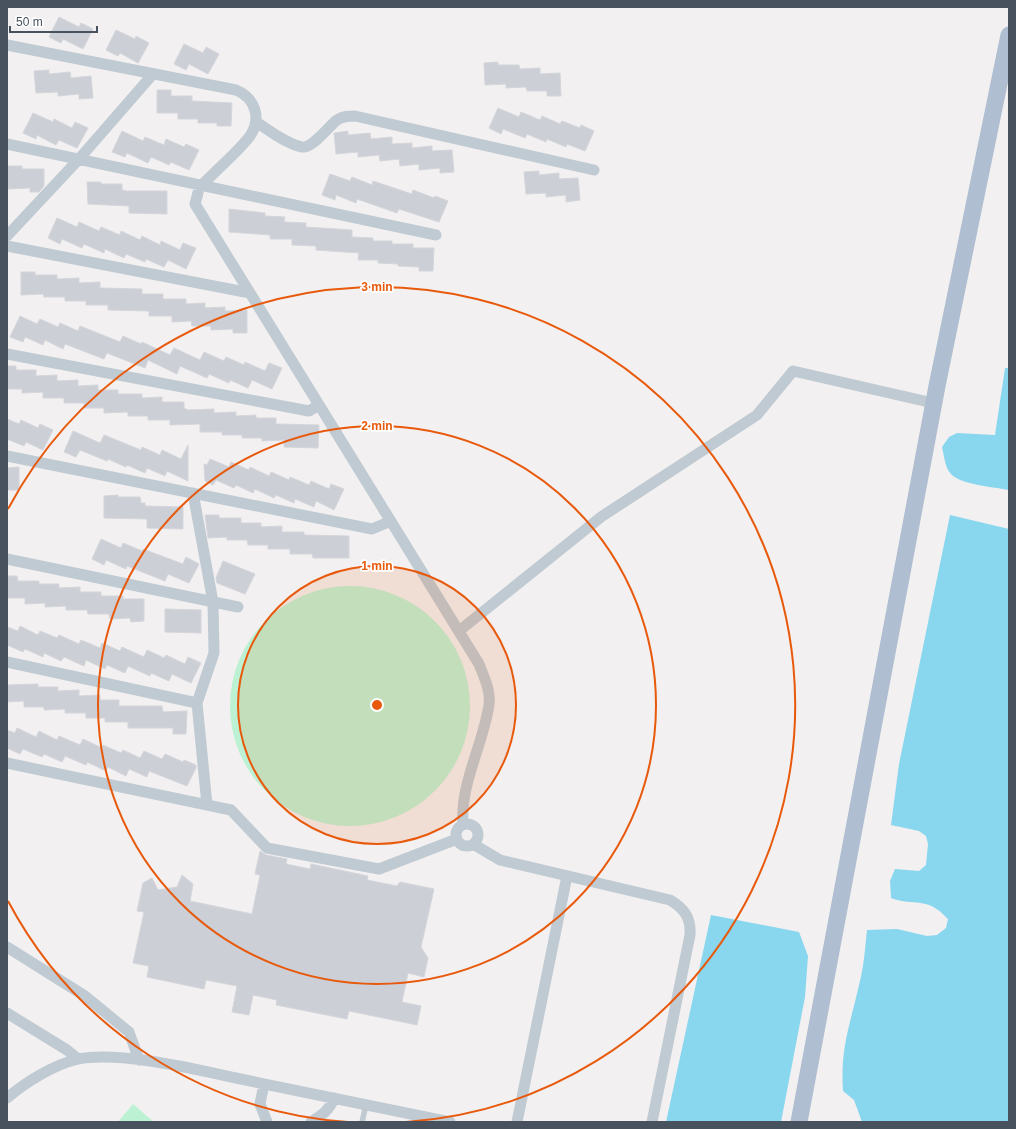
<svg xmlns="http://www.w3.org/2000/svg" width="1016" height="1129" viewBox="0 0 1016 1129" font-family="Helvetica,sans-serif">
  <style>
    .green { fill: #bdf1d3 }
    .water { fill: #89d6ef }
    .building { fill: #cccfd5; stroke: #d4d6dc }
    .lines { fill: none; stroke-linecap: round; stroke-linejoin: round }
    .lane { stroke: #c0cad2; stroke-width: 5.5 }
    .street { stroke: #c0cad2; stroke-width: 11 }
    .primary { stroke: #afbed0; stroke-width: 17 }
    .ring { fill: none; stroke: #e8590c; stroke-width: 2 }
    .centre { fill: #e8590c; stroke: #fff; stroke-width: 2 }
    .ring-label { font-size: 12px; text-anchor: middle; font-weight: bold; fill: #e8590c; stroke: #fff; stroke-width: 3.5; stroke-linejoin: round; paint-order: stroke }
  </style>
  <rect width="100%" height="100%" fill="#f2f0f0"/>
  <path class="green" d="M230 706a120 120 0 1 1 240 0a120 120 0 1 1-240 0Z
    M133,1104L154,1122H118Z"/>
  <path class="water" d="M1005,368H1009V490C994,487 961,485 951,474C945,468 944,455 942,447L949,437L957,433L995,435Z
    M950,515L1009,529V1122H862L854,1100L843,1091C840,1049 850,1025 859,985C864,967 865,948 867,930L897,929L927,936L937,935L946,928L948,919C926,895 915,907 891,898L890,881L895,869L919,871L926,865L928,844L926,836L919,831L891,825L899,764Z
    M711,915L799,932L808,956L805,997L781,1122H666Z"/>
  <path class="building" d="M59,17L79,27L81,23L93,29L83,49L63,39L61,43L49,37Z
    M116,30L135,39L136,36L149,43L138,63L120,53L118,56L106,50Z
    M184,44L203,53L206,47L219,54L208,74L189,64L186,70L174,64Z
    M498,62V65H519L520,69L540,68V74L560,73L561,96H547V91H527L526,87L506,88V84L485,85L484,63Z
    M49,70V74L70,72L71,78L91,76L93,98L79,99V94L58,96V92L36,93L34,71Z
    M157,90H171V96H192V101L232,103L231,126H217V123H198V119H178V113H157Z
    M498,108L519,117L521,112L540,120L542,116L560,124L562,121L580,128L581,125L594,131L585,151L567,144L566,147L547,139L546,142L527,134L525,138L503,129L501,134L489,128Z
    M33,113L53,122L54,119L72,128L75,122L88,128L77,148L59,140L56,145L37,135L36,139L23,133Z
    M122,131L143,141L145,137L164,145L166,139L184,147L186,144L199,150L189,170L171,162L169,165L151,157L148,163L127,153L125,157L112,152Z
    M348,131V135L370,133L371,139L392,137V144L412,143V148L432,146V151L452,150L454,172L440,173V168L419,170V164L400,166L399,159L380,161L379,155L358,157V152L336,154L334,133Z
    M7,166H22V169H44V186L39,192H30V188L8,189Z
    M539,171V175L559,173V179L578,178L580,200L566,202V195L546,197V193L526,194L524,172Z
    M330,174L350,181L352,177L372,185L373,181L412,194L413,190L434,198L435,196L448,201L439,222L399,209L397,213L357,199L356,203L336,195L335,200L322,195Z
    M87,182H101V184H122V190L126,191H167V214L129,213V206L88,204Z
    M229,209L265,213V216L285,217L284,222L306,223V227L352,230V237L373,238V241H392V244H413V248H434L433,271H419V267L398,266V264L378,263V260H358L359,253L316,250V246L292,245V239H270V235L229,232Z
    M57,218L77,227L79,222L99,231L101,227L120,235L121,231L140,240L142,236L160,245L161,241L180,250L183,243L196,248L186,269L168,260L164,267L146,259L145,262L126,254L124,258L105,249L104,253L84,244L82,248L62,239L60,244L48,238Z
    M21,272H35V275H57V279L79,278V283L100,282V288L142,289V294H163V299H186V304L205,303V308L225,307V311L247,310V333H233V329L211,330V326H192L191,321L172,322V316H149V311L108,310V305H86V301H65V297H44L43,294L21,295Z
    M20,316L37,324L40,319L58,327L60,323L78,331L80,326L120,342L123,336L141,344L142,342L170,355L174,348L200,360L204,352L224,361L226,357L244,365L245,362L265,371L269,363L282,368L272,389L252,380L248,388L230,380L229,383L209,374L207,378L180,366L177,374L148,360L145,368L107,353L104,359L65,344L63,349L45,340L43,345L25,337L23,342L10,337Z
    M7,366H16V370H36V376L57,375V381L78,380V386L98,385V390H118V394H142V398L162,397V402H184V408L188,410L214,409V413L236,412V416L256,415V418H276V424L319,425L318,448L284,447V440L262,441V438H242V435H222V432H200V424L170,425V420H148V416H128V412L104,413V408H84V403H64V398H43V392L22,393V389H7Z
    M7,419L19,424L21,420L38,428L40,424L53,430L43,450L26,442L24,446L7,439Z
    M73,431L100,443L104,435L141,450L142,447L160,455L162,450L181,459L188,445V481L167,471L165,476L147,468L145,473L127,465L126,467L108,459L107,461L80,450L76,457L64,452Z
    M210,459L229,467L231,462L249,470L250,467L269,476L271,472L289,480L290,477L309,485L311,481L329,489L331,484L344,489L334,510L316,501L314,507L295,499L294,503L276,495L274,498L255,489L253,493L236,485L234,488L216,480L213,485L205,481L204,464L207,465Z
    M19,467V490H7V468Z
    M118,495V497H140L141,503H145V506L183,507V529L147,528V519L104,518V496Z
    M205,515H219V518H241V523H261V527L282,526V532H304V535L349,536V558H313L312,554H290V549H268V545H248L247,540H227V537L208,538Z
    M101,539L121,548L123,543L142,551L143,549L183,564L186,557L199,564L189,583L168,574L165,581L127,566L126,569L106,560L104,565L92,559Z
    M223,561L255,574L245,594L217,583L216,578Z
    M7,576H17L18,581H39V584H59V588L80,587V592H101V596H123V599H144V621L131,622L130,618L110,619L109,614H88L87,610H66V606L45,607V603L25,604V598H7Z
    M165,609L201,610V633L165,632Z
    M20,626L38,635L40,631L57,638L59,635L79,644L81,640L100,648L102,643L120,651L122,647L144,657L147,650L164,658L166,655L185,664L188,657L201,663L191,683L172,674L169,681L151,673L150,676L128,666L125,673L107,665L105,669L86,660L84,666L64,657L61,661L44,653L43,657L25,649L23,652L7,645V627L18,631Z
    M38,684V687H58V691L79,690V696L100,695V700H119V706H162L163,712L187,711L186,734H173V728H128V722H105V718H86V713H65V709L44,710V707H24V701L7,702V685Z
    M17,728L36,737L39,731L57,740L59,736L80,745L83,739L102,748L103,745L121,753L123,750L140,758L144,751L162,759L165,754L183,762L184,760L196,765V768L187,786L149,771L147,777L129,769L126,776L108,767L106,771L87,762L86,765L65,756L62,762L44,754L42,757L23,749L20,754L7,748V730L15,733Z
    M260,851L266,855L287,859L286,864L310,869L311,864L368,876L367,880L397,886L400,882L434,889L421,947L428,958L424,977L408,973L402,1002L421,1006L417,1025L349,1011L347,1019L276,1005L277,1000L253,995L249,1015L232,1012L237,986L206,980L204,989L147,977L149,966L133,963L144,912L137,911L143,883L152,878L158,890L177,887L182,875L193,884L190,901L252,914L260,875L255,874Z"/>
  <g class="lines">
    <path class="lane" d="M362,1122L366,1105"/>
    <path class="street" d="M7,45L236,90C255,98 262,118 250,136C239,151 215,171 202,185
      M256,122C269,130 286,144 302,147C312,149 329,126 337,120C343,116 349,116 355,116L594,170
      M7,144L436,235
      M200,185L195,204L479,664C484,677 491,691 489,705C483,745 460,784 463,824
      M7,236L79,159L153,74
      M7,246L250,293
      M7,354L309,411L319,405
      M7,456L372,529L391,521
      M193,493L213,602L214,653L197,703L207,805
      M7,559L238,607
      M459,631L601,517L757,415L793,371L933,403
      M7,662L197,703
      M7,763L231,810L267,848L379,869L457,839
      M456 835a11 11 0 1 1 22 0a11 11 0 1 1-22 0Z
      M473,844L500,860L670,900C685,909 691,918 690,935L652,1122
      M7,947L85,996L129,1032L139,1060
      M7,1013L67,1050L78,1059
      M264,1084L260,1104L267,1122
      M7,1098C26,1082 53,1065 78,1059C121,1051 193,1069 236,1078C307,1093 378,1107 450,1122
      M311,1122C322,1115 329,1111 334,1098
      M517,1122L567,876"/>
    <path class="primary" d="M799,1122L937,386L1009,35"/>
  </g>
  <circle cx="377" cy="705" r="139" fill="#e8590c" fill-opacity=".12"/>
  <g class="ring">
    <circle cx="377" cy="705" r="139"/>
    <circle cx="377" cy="705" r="279"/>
    <path d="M348 1122A418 418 0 0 1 8 901M8 509A418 418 0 1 1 406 1122"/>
  </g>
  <circle cx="377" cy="705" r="6" class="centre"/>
  <g class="ring-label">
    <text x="377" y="291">3 min</text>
    <text x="377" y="430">2 min</text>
    <text x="377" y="570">1 min</text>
  </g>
  <rect width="1016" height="1129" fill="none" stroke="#47525e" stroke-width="16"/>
  <path d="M10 26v6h87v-6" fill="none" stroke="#47525e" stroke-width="2"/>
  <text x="16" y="26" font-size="12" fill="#47525e" stroke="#ffffff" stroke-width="3" paint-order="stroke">50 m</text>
</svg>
